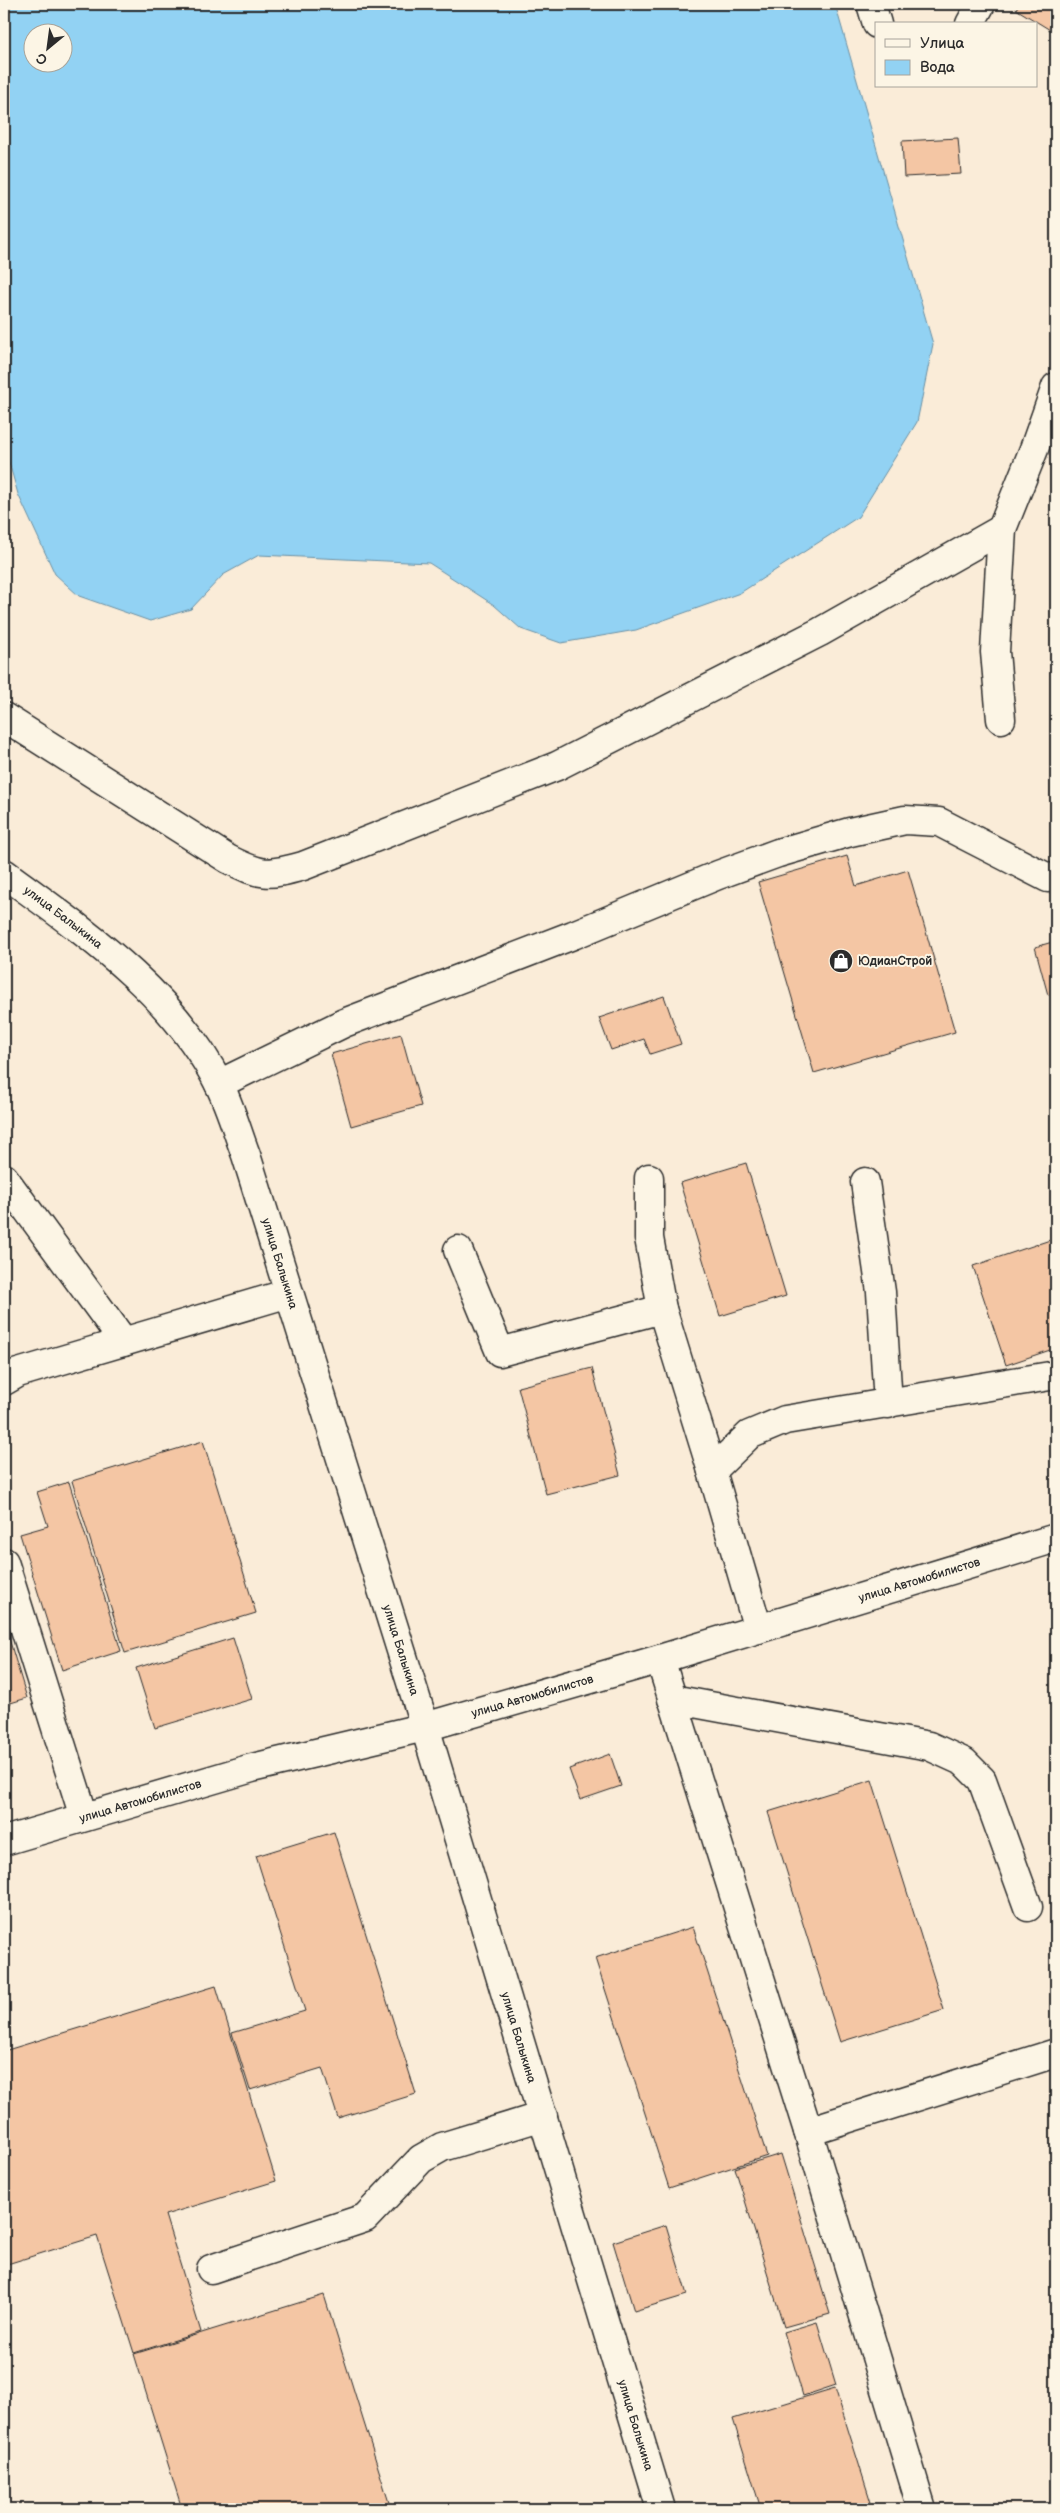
<svg xmlns="http://www.w3.org/2000/svg" width="1060" height="2513" viewBox="0 0 1060 2513" font-family="'Balsamiq Sans',sans-serif">
  <style>
    .water { fill: #92d2f3; stroke: #698fa3; fill-rule: evenodd }
    .building { fill: #f4c6a4; stroke: #2b2b2b }
    .lines { fill: none; stroke-linecap: round; stroke-linejoin: round }
    .minor-casing { stroke: #2b2b2b; stroke-width: 31 }
    .minor { stroke: #fcf5e5; stroke-width: 28 }
    .labels { text-anchor: middle; dominant-baseline: central; stroke-width: 4; stroke-linejoin: round; paint-order: stroke }
    .street-label { font-size: 12px; fill: #2b2b2b; stroke: #fcf5e5 }
    .poi-label { font-size: 12px; font-weight: bold; fill: #2b2b2b; stroke: #fcf5e5; text-anchor: start }
  </style>
  <rect width="100%" height="100%" fill="#faecd8"/>
  <filter id="ink" filterUnits="userSpaceOnUse"><feTurbulence type="fractalNoise" baseFrequency=".02" numOctaves="2"/><feDisplacementMap in="SourceGraphic" scale="10" xChannelSelector="R" yChannelSelector="G"/><feConvolveMatrix kernelMatrix="1 2 1 2 8 2 1 2 1" color-interpolation-filters="sRGB"/></filter>
  <g filter="url(#ink)">
    <path class="water" d="M4,4H835L933,344L917,422L858,517L740,593L636,630L561,643L521,629L494,605L429,563L259,555L223,575L191,609L150,621L79,596L55,574L18,494L4,445ZM32,32H62V62H32Z"/>
    <path class="building" d="M1019,4H1056L1055,33L1016,9Z
      M958,138L961,174L904,177L902,141Z
      M847,856L856,886L908,870L955,1032L814,1073L758,882Z
      M1056,941V993L1048,995L1035,947Z
      M664,996L681,1044L650,1054L644,1039L611,1050L599,1018Z
      M401,1034L421,1106L351,1126L331,1054Z
      M746,1163L786,1296L720,1316L680,1183Z
      M1056,1238V1348L1006,1365L973,1266Z
      M592,1368L620,1475L546,1494L518,1387Z
      M203,1441L256,1613L125,1653L72,1481Z
      M69,1482L121,1651L62,1670L20,1534L48,1526L37,1492Z
      M4,1622L27,1698L4,1705Z
      M233,1638L252,1699L155,1728L136,1668Z
      M610,1754L621,1786L580,1800L569,1769Z
      M872,1780L944,2010L840,2042L768,1812Z
      M334,1832L416,2094L338,2118L322,2068L250,2090L232,2033L305,2011L256,1856Z
      M693,1927L767,2156L669,2188L595,1958Z
      M216,1986L276,2181L165,2215L201,2332L134,2353L97,2236L4,2265V2051Z
      M781,2154L830,2314L784,2327L735,2168Z
      M666,2225L687,2295L634,2311L613,2242Z
      M324,2295L391,2509H182L134,2354Z
      M817,2322L836,2385L803,2396L784,2332Z
      M835,2388L873,2509H761L733,2419Z"/>
    <g class="lines">
      <g class="minor-casing">
        <g id="minor">
          <path d="M871,4L877,24"/>
          <path d="M970,24L981,4"/>
          <path d="M4,717L228,859C262,876 267,876 303,866L557,766L820,632L1002,529"/>
          <path d="M1001,719L995,652L1002,529L1034,449L1056,387"/>
          <path id="s1" d="M4,873C84,932 173,992 219,1084C230,1106 237,1131 246,1155L425,1727L661,2509"/>
          <path d="M219,1084L344,1023L573,935L718,875L778,853L850,832L905,820L939,822L1048,878"/>
          <path d="M4,1178L124,1342"/>
          <path d="M649,1178V1238L662,1309L712,1471"/>
          <path d="M865,1182L881,1292L888,1404"/>
          <path d="M458,1250L500,1352L662,1309"/>
          <path d="M4,1381L18,1373L289,1293"/>
          <path d="M4,1562L84,1817"/>
          <path d="M758,1629L712,1471L749,1435L785,1420L1056,1375"/>
          <path d="M660,1659L808,2131L922,2509"/>
          <path d="M672,1699L929,1746L964,1762L982,1780L1028,1907"/>
          <path id="s2" d="M4,1841L252,1768L425,1727L660,1659L1056,1538"/>
          <path d="M808,2131L1056,2053"/>
          <path d="M211,2269L365,2218L421,2159L442,2147L543,2116"/>
        </g>
      </g>
      <use href="#minor" class="minor"/>
    </g>
  </g>
  <defs>
    <g id="shop-disc" transform="scale(1.25)"><circle r="9.5" fill="#2b2b2b" stroke="#fcf5e5"/><path d="M-5-2.5h2.3a2.7 3.5 0 0 1 5.4 0H5L5.5 6h-11ZM-1.5-2.5h3a1.5 2.3 0 0 0-3 0Z" fill="#fff"/></g>
  </defs>
  <g fill-rule="evenodd">
    <use href="#shop-disc" x="841" y="961"/>
  </g>
  <g class="labels">
    <g class="street-label">
      <text stroke="none"><textPath href="#s1" startOffset="74">улица Балыкина</textPath></text>
      <text stroke="none"><textPath href="#s1" startOffset="494">улица Балыкина</textPath></text>
      <text stroke="none"><textPath href="#s2" startOffset="952">улица Автомобилистов</textPath></text>
      <text stroke="none"><textPath href="#s1" startOffset="899">улица Балыкина</textPath></text>
      <text stroke="none"><textPath href="#s2" startOffset="548">улица Автомобилистов</textPath></text>
      <text stroke="none"><textPath href="#s2" startOffset="142">улица Автомобилистов</textPath></text>
      <text stroke="none"><textPath href="#s1" startOffset="1304">улица Балыкина</textPath></text>
      <text stroke="none"><textPath href="#s1" startOffset="1709">улица Балыкина</textPath></text>
    </g>
    <g class="poi-label">
      <text x="858" y="961">ЮдианСтрой</text>
    </g>
  </g>
  <rect width="1060" height="2513" fill="none" stroke="#fcf5e5" stroke-width="20"/>
  <rect x="10" y="10" width="1040" height="2493" fill="none" stroke="#2b2b2b" stroke-width="2" filter="url(#ink)"/>
  <rect x="875" y="22" width="162" height="65" fill="#fcf5e5" stroke="#a8a49b"/>
  <rect x="885" y="39" width="25" height="8" fill="#fcf5e5" stroke="#a8a49b"/>
  <text x="920" y="48" font-size="15" fill="#2b2b2b">Улица</text>
  <rect x="885" y="60" width="25" height="15" fill="#92d2f3" stroke="#a8a49b"/>
  <text x="920" y="72" font-size="15" fill="#2b2b2b">Вода</text>
  <g transform="translate(48 48) rotate(209)"><circle r="24" fill="#fcf5e5" stroke="#a8a49b"/>
  <path d="M0-4L9 19L0 12L-9 19Z" fill="#2b2b2b"/>
  <text y="-8" font-size="14" font-weight="bold" text-anchor="middle" fill="#2b2b2b">С</text>
  </g>
</svg>
